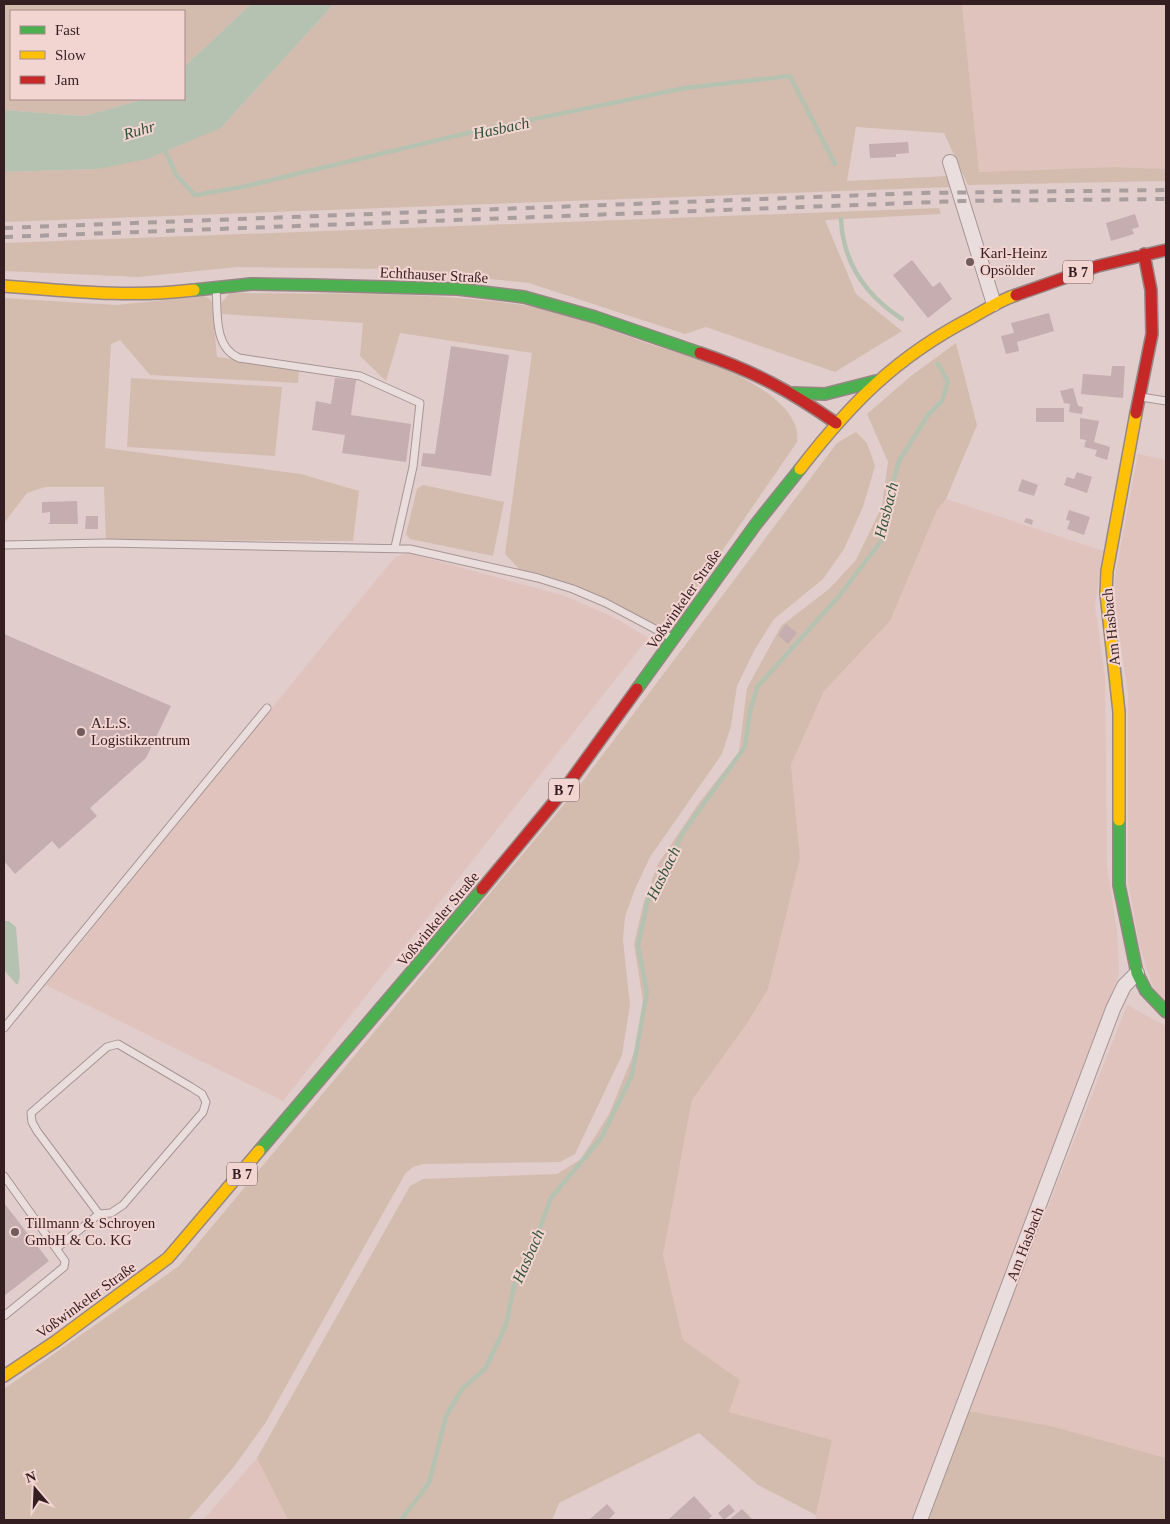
<svg xmlns="http://www.w3.org/2000/svg" width="1170" height="1524" viewBox="0 0 1170 1524" font-family="'Times New Roman',serif">
  <style>
    .farmland { fill: #e0c3bc }
    .green { fill: #d3bcae }
    .water { fill: #b6c2b1 }
    .lines { fill: none; stroke-linecap: round; stroke-linejoin: round }
    .stream { stroke: #b6c2b1; stroke-width: 4.5 }
    .building { fill: #c5adb0 }
    .lane-casing { stroke: #a69595; stroke-width: 9 }
    .street-casing { stroke: #a69595; stroke-width: 16 }
    .fast-casing { stroke: #968685; stroke-width: 14 }
    .slow-casing { stroke: #968685; stroke-width: 14 }
    .jam-casing { stroke: #968685; stroke-width: 14 }
    .lane { stroke: #eadddd; stroke-width: 7 }
    .street { stroke: #eadddd; stroke-width: 14 }
    .fast { stroke: #4caf50; stroke-width: 11 }
    .slow { stroke: #ffc107; stroke-width: 11 }
    .jam { stroke: #c62828; stroke-width: 11 }
    .rail { stroke: #a99e9e; stroke-width: 4; stroke-dasharray: 9 9; stroke-linecap: butt }
    .poi-dot { fill: #715b5c; stroke: #f2d4d1; stroke-width: 2 }
    .labels { text-anchor: middle; dominant-baseline: central; stroke-width: 4; stroke-linejoin: round; paint-order: stroke }
    .shield { fill: #f2d4d1; stroke: #6d5556; stroke-width: 1 }
    .shield-label { font-size: 14px; font-weight: bold; fill: #341e21 }
    .poi-label { font-size: 15px; fill: #341e21; stroke: #f2d4d1; text-anchor: start }
    .street-label { font-size: 15px; fill: #341e21; stroke: #f2d4d1 }
    .water-label { font-size: 16px; font-style: italic; fill: #2e5339; stroke: #f2d4d1 }
  </style>
  <rect width="100%" height="100%" fill="#e1cdcb"/>
  <path class="farmland" d="M962,4H1166V169L1115,167L979,172Z
    M1138,454L1166,460V1002L1153,987L1140,948L1128,882V693L1116,613L1115,576Z
    M946,499L1103,551L1095,606L1105,676L1107,866L1117,931L1119,973L914,1520H815L832,1440L729,1412L740,1380L683,1340L663,1255L692,1100L748,1022L768,989L800,858L791,765L824,691L890,621L937,510Z
    M408,553L565,596L617,619L648,638L283,1101L46,985L395,557Z
    M1127,1005L1166,1026V1458L1051,1426L968,1411Z
    M257,1458L288,1520H203Z"/>
  <path class="green" d="M4,4H251L184,67V11H11V99H145L84,116L4,110Z
    M334,4H962L979,172L1115,167L1166,169V181L968,185L944,133L856,127L847,181L947,176L950,187L4,222V172L98,169L221,128Z
    M939,208L941,214L825,220L856,294L902,331L835,372L706,327L685,334L529,283L391,269L237,267L138,277L4,271V243Z
    M230,293C325,294 422,291 516,304C562,310 606,329 650,344C683,355 721,364 752,383C772,395 801,416 797,442L676,618L665,624H651L593,594L557,580L521,571L505,554L532,353L400,333L386,381L360,356L363,323L222,314L221,303Z
    M204,296L210,299L212,303L217,357L299,368L298,383L150,375L120,340L111,344L105,448L301,474L359,491L353,541L106,540L104,487H45L27,493L4,523V298L116,305Z
    M956,343L977,425L946,499L937,510L890,621L824,691L791,765L800,858L768,989L748,1022L692,1100L663,1255L683,1340L740,1380L729,1412L832,1440L816,1515L758,1485L699,1433L559,1503L552,1520H288L257,1458L410,1186L423,1179L557,1174L581,1159L609,1114L636,1048L643,1001L634,944L644,901L658,864L699,803L739,752L747,688L781,626L829,589L856,560L882,506L888,462L867,414L911,376Z
    M131,378L282,387L275,456L127,447Z
    M856,432L867,443L875,466L863,507L844,549L823,579L774,619L754,651L737,686L731,726L722,754L650,857L635,889L625,917L623,940L630,1005L622,1055L575,1154L560,1162L423,1164L413,1167L405,1174L266,1422L233,1468L188,1520H4V1389L179,1266L577,789L837,443Z
    M423,485L504,502L493,556L410,539L406,534L417,489Z
    M968,1411L1051,1426L1166,1458V1520H923Z"/>
  <path class="water" d="M251,4H334L221,128L147,159L98,169L4,172V110L84,116L145,99H184V67Z
    M4,921H9L16,927L20,976L18,984H16L4,970Z"/>
  <g class="lines">
    <path class="stream" d="M164,148L176,175L195,195L242,187L472,132L685,88L790,76L835,164
      M841,219C843,263 865,295 902,319
      M401,1520L429,1483L446,1416L462,1389L485,1369L506,1325L514,1286L529,1257L551,1198L602,1137L632,1075L647,992L638,945L648,900L684,831L745,747L750,711L758,686L840,595L881,541L884,515L899,461L928,415L942,401L948,382L938,364"/>
  </g>
  <path class="building" d="M908,142L909,153L896,154V157L870,158L869,144Z
    M1135,214L1139,227L1132,229L1134,234L1111,241L1106,223Z
    M912,260L933,287L940,282L952,299L928,318L893,275Z
    M1049,313L1054,331L1017,342L1019,351L1006,354L1001,336L1014,333L1011,323Z
    M451,346L509,355L491,476L421,466L423,453L435,454Z
    M1112,366H1125L1123,398L1081,394L1083,374L1111,376Z
    M335,378L356,380L351,415L411,424L406,462L342,453L345,435L312,430L316,401L331,404Z
    M1073,388L1078,406L1083,407L1082,414L1069,412L1070,404L1064,403L1060,391Z
    M1036,408H1064V422H1036Z
    M1080,418L1099,421L1094,442L1110,447L1107,460L1095,456L1097,450L1084,447L1086,440L1080,439Z
    M1077,472L1092,477L1087,493L1064,485L1067,477L1074,479Z
    M1022,479L1038,485L1034,496L1018,491Z
    M77,501L78,524H48L50,522V512L42,513V502Z
    M1069,510L1090,517L1084,535L1067,529L1070,521L1066,520Z
    M86,516H98V529H85Z
    M1026,518L1033,520L1032,525L1024,522Z
    M786,624L797,633L788,644L778,635Z
    M4,634L171,706L146,758L90,808L97,816L59,849L52,841L15,874L4,861Z
    M4,1203L49,1261L4,1296Z
    M694,1496L712,1516L707,1520H668Z
    M607,1504L615,1513L608,1520H589Z
    M729,1504L735,1511L724,1520L718,1513Z
    M742,1509L753,1520H729Z"/>
  <g class="lines">
    <g class="lane-casing">
      <path id="lane" d="M216,288C218,312 213,347 239,358L360,376L420,403L413,467L395,547
        M1141,397L1166,401
        M4,545L105,543L410,549L538,578L573,589L606,603L672,638
        M4,1028L267,708
        M4,1176L65,1261L64,1267L4,1316
        M57,1248L99,1214L37,1131L32,1122L31,1113L107,1047L118,1044L191,1087L202,1094L206,1102L203,1112L123,1205L111,1213L99,1214"/>
    </g>
    <g class="street-casing">
      <path id="street" d="M950,162L994,304
        M920,1520L1113,1009L1124,986L1137,973"/>
    </g>
    <g class="fast-casing">
      <path id="fast" d="M194,290L251,284L312,285L458,289L524,297L595,317L700,353
        M793,393L825,394L876,381
        M637,689L756,524L800,469
        M1119,820V885L1137,973L1146,991L1166,1012
        M259,1151L482,889"/>
    </g>
    <g class="slow-casing">
      <path id="slow" d="M4,286C70,291 128,298 194,290
        M800,469C851,403 896,357 971,318C986,310 1000,300 1016,295
        M1119,820V712L1106,593L1107,571L1136,413
        M4,1376L56,1341L168,1258L259,1151"/>
    </g>
    <g class="jam-casing">
      <path id="jam" d="M1016,295L1098,266L1166,250
        M700,353C754,371 790,391 836,423
        M1136,413L1152,334L1151,290L1144,254
        M482,889L564,790L637,689"/>
    </g>
    <use href="#lane" class="lane"/>
    <use href="#street" class="street"/>
    <use href="#fast" class="fast"/>
    <use href="#slow" class="slow"/>
    <use href="#jam" class="jam"/>
    <path class="rail" d="M4,228L918,193L1166,190
      M4,237L962,201L1166,199"/>
  </g>
  <g class="poi-dot">
    <circle cx="970" cy="262" r="5"/>
    <circle cx="81" cy="732" r="5"/>
    <circle cx="15" cy="1232" r="5"/>
  </g>
  <g class="labels">
    <g class="shield">
      <rect x="1063" y="260.5" width="30" height="23" rx="4"/>
      <rect x="549" y="778.5" width="30" height="23" rx="4"/>
      <rect x="227" y="1162.5" width="30" height="23" rx="4"/>
    </g>
    <g class="shield-label">
      <text x="1078" y="272">B 7</text>
      <text x="564" y="790">B 7</text>
      <text x="242" y="1174">B 7</text>
    </g>
    <g class="poi-label">
      <text x="980" y="253">Karl-Heinz<tspan x="980" dy="17">Opsölder</tspan></text>
      <text x="91" y="723">A.L.S.<tspan x="91" dy="17">Logistikzentrum</tspan></text>
      <text x="25" y="1223">Tillmann &amp; Schroyen<tspan x="25" dy="17">GmbH &amp; Co. KG</tspan></text>
    </g>
    <g class="street-label">
      <text transform="translate(434 275) rotate(3)">Echthauser Straße</text>
      <text transform="translate(684 599) rotate(-55)">Voßwinkeler Straße</text>
      <text transform="translate(1111 627) rotate(-96)">Am Hasbach</text>
      <text transform="translate(438 919) rotate(-50)">Voßwinkeler Straße</text>
      <text transform="translate(1025 1244) rotate(-69)">Am Hasbach</text>
      <text transform="translate(86 1300) rotate(-36)">Voßwinkeler Straße</text>
    </g>
    <g class="water-label">
      <text transform="translate(501 128) rotate(-12)">Hasbach</text>
      <text transform="translate(139 130) rotate(-16)">Ruhr</text>
      <text transform="translate(886 510) rotate(-76)">Hasbach</text>
      <text transform="translate(663 873) rotate(-64)">Hasbach</text>
      <text transform="translate(528 1256) rotate(-66)">Hasbach</text>
    </g>
  </g>
  <rect width="1170" height="1524" fill="none" stroke="#341e21" stroke-width="10"/>
  <rect x="10" y="10" width="175" height="90" fill="#f2d4d1" stroke="#a68b8b"/>
  <rect x="20" y="26" width="25" height="8" fill="#4caf50" stroke="#a68b8b"/>
  <text x="55" y="35" font-size="15" fill="#341e21">Fast</text>
  <rect x="20" y="51" width="25" height="8" fill="#ffc107" stroke="#a68b8b"/>
  <text x="55" y="60" font-size="15" fill="#341e21">Slow</text>
  <rect x="20" y="76" width="25" height="8" fill="#c62828" stroke="#a68b8b"/>
  <text x="55" y="85" font-size="15" fill="#341e21">Jam</text>
  <g transform="translate(35 1489) rotate(341)" stroke="#f2d4d1" stroke-width="4" paint-order="stroke">
  <path d="M0-4L9 19L0 12L-9 19Z" fill="#341e21"/>
  <text y="-8" font-size="14" font-weight="bold" text-anchor="middle" fill="#341e21">N</text>
  </g>
</svg>
